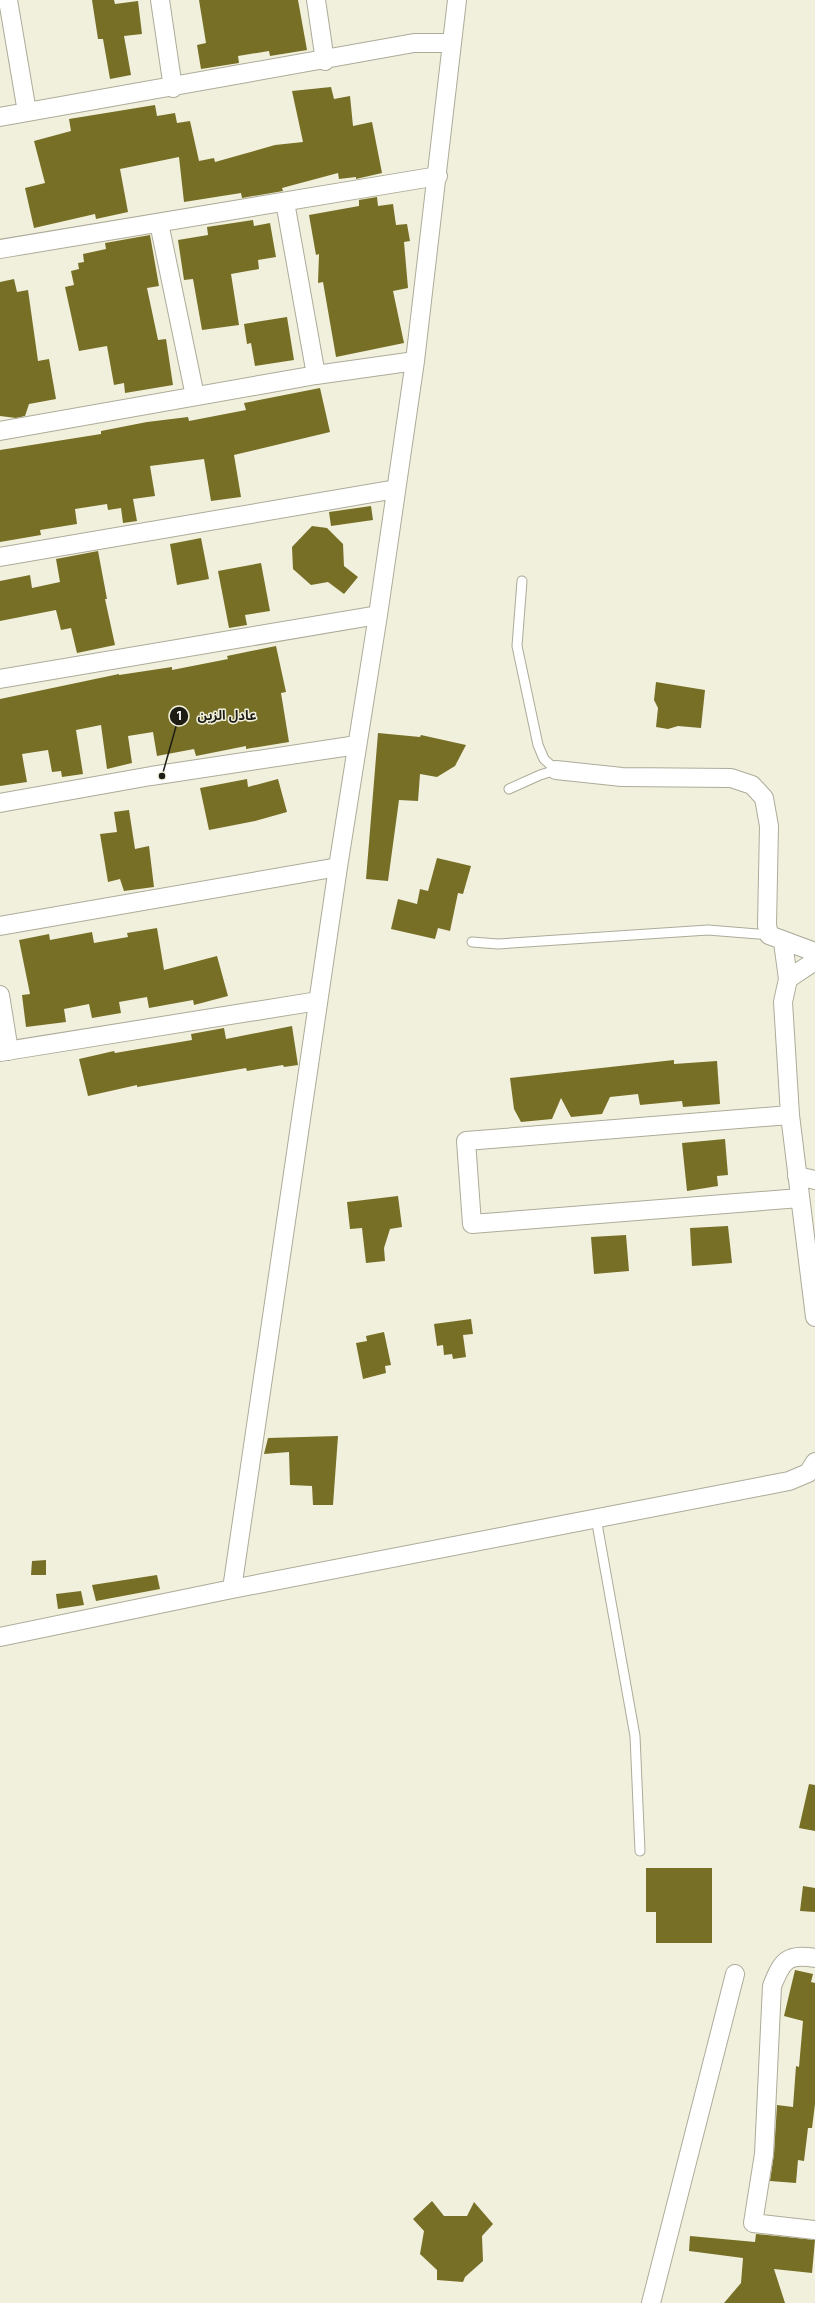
<svg xmlns="http://www.w3.org/2000/svg" width="815" height="2303" viewBox="0 0 815 2303" font-family="Inter,'Noto Sans Arabic',sans-serif">
  <style>
    .building { fill: #776f26 }
    .lines { fill: none; stroke-linecap: round; stroke-linejoin: round }
    .service-casing { stroke: #adab99; stroke-width: 11 }
    .minor-casing { stroke: #adab99; stroke-width: 20 }
    .service { stroke: #fff; stroke-width: 9 }
    .minor { stroke: #fff; stroke-width: 18 }
    .leader { fill: none; stroke: #1d1d16; stroke-width: 1.5 }
    .callout-dot { fill: #1d1d16; stroke: #f1f0dd; stroke-width: 1.5 }
    .mark-label { font-size: 12px; text-anchor: middle; font-weight: bold; fill: #fff }
    .callout-label { font-size: 13px; text-anchor: middle; font-weight: bold; fill: #1d1d16; stroke: #f1f0dd; stroke-width: 3; stroke-linejoin: round; paint-order: stroke }
  </style>
  <rect width="100%" height="100%" fill="#f1f0dd"/>
  <path class="building" d="M92,0H114L115,4L138,1L142,34L124,36L131,75L110,79L103,39H98Z
    M199,0H298L307,50L270,56L269,51L238,56L239,63L201,69L197,45L206,43Z
    M331,87L334,99L350,96L353,126L372,122L382,173L356,179V177L339,179L338,173L282,188L283,191L242,198L241,193L184,202L179,157L120,169L128,212L96,219L95,214L34,228L25,188L45,183L34,141L71,131L69,119L155,105L157,116L175,113L177,123L190,121L199,161L214,158L215,162L275,145L303,142L292,91Z
    M377,197L378,206L393,204L396,225L407,224L410,241L404,242L408,288L393,291L404,343L336,357L323,282L318,283L319,254L316,255L309,215L359,206V200Z
    M253,220L254,226L270,223L276,257L258,260L259,269L231,274L239,325L202,330L193,279L184,280L178,240L208,235L207,227Z
    M150,235L159,286L147,288L158,340L166,339L173,385L125,393L124,383L114,385L107,346L79,351L65,287L74,285L71,271L79,269L78,263L84,262L83,254L106,249L105,243Z
    M14,279L17,292L28,290L38,361L49,359L56,399L29,404L25,416L16,418L0,416V282Z
    M287,317L294,360L255,366L251,343L247,344L244,324Z
    M320,388L330,432L234,455L241,497L211,501L204,459L150,466L155,496L133,499L137,521L123,523L121,508L108,510L107,504L75,509L77,524L40,530L41,535L0,542V450L101,434V431L147,422L188,417L189,421L246,410L244,403Z
    M371,506L373,520L331,526L329,512Z
    M312,526L327,528L343,544L344,566L358,577L344,594L328,582L311,585L293,569L292,547Z
    M201,538L209,579L177,585L170,544Z
    M98,551L107,599H105L115,645L77,653L71,628L61,630L56,610L0,621V581L30,575L32,588L60,582L56,559Z
    M261,563L270,611L245,615L247,625L229,628L218,571Z
    M276,646L286,692L281,693L289,742L246,749V746L196,756L194,749L157,756L153,732L128,736L132,763L107,769L101,725L76,730L83,774L62,777L61,771L52,772L48,750L22,754L27,782L0,786V699L119,674V675L172,667V670L228,659L227,656Z
    M656,682L705,690L701,728L678,726L668,729L656,727L658,708L654,700Z
    M378,733L420,737L421,735L466,745L455,766L437,777L420,774L418,801L399,800L388,881L366,879Z
    M247,779L248,787L278,779L287,812L255,821L209,830L200,788Z
    M129,810L135,849L149,846L154,887L124,891L120,879L108,882L100,834L117,832L114,812Z
    M437,858L471,866L463,894L458,893L450,931L438,928L435,939L391,929L398,899L417,904L420,889L428,891Z
    M157,928L164,970L217,956L228,996L194,1005L193,1000L149,1008L147,997L119,1002L121,1013L92,1018L89,1004L64,1009L66,1022L26,1027L22,995L30,994L19,940L49,934L50,940L92,932L94,943L128,937L127,933Z
    M292,1026L298,1065L284,1067L283,1065L247,1071L246,1068L137,1087V1085L88,1096L79,1059L114,1051L115,1053L192,1040L191,1034L224,1028L226,1039Z
    M674,1060V1064L717,1061L720,1104L683,1107L682,1101L640,1105L638,1094L610,1097L602,1114L571,1117L561,1098L552,1119L521,1122L514,1109L510,1078Z
    M725,1139L728,1175L717,1176L718,1186L687,1191L682,1143Z
    M398,1196L402,1227L390,1229L384,1248L385,1261L366,1263L362,1228L350,1229L347,1202Z
    M728,1226L732,1263L692,1266L690,1228Z
    M626,1235L629,1271L594,1274L591,1237Z
    M471,1319L473,1334L463,1335L466,1357L453,1359L452,1354L444,1355L443,1345L437,1346L434,1324Z
    M384,1332L391,1365L385,1366L386,1373L363,1379L356,1343L367,1341L366,1336Z
    M338,1436L333,1505H313L312,1486L290,1485L289,1452L264,1454L268,1438Z
    M46,1560V1575H31L32,1561Z
    M157,1575L160,1589L96,1601L92,1585Z
    M81,1591L84,1605L58,1609L56,1594Z
    M809,1784L815,1785V1831L799,1828Z
    M646,1868H712V1943H656V1912H646Z
    M803,1886L815,1888V1912L800,1911Z
    M795,1970L813,1974L811,1982L815,1983V2104L812,2128H808L804,2161L798,2160L796,2183L770,2181L774,2154L777,2105L793,2107L796,2066L799,2067L803,2021L784,2016Z
    M432,2201L444,2216H467L474,2202L493,2224L482,2236L483,2261L465,2277L463,2282L437,2280V2270L420,2254L424,2231L413,2219Z
    M756,2234L815,2240L812,2273L774,2269L785,2303H724L741,2283L743,2258L689,2251L690,2236L755,2242Z"/>
  <g class="lines">
    <g class="service-casing">
      <path id="service" d="M522,581L517,646L538,745L544,759L556,770
        M509,789L540,775L556,770
        M472,942L498,944L708,930L769,935
        M596,1518L635,1736L640,1851"/>
    </g>
    <g class="minor-casing">
      <path id="minor" d="M8,0L27,112
        M160,0L173,88
        M316,0L325,61
        M0,117L414,43H451
        M285,202L316,375
        M159,223L195,396
        M0,249L438,176
        M0,431L316,375L415,361
        M0,557L396,489
        M0,679L378,615
        M556,770L622,777L731,778L752,785L764,798L769,826L767,925L769,935L815,952
        M0,803L151,776L357,745
        M0,926L338,867
        M783,942L788,979L783,1002L790,1115L815,1317
        M788,979L815,961
        M0,995L9,1051
        M0,1052L318,1001
        M790,1115L466,1141L472,1224L800,1198
        M797,1176L815,1180
        M232,1589L338,867L378,615L415,361L457,0
        M0,1637L232,1589L789,1481L808,1473L815,1462
        M815,1958C787,1953 782,1961 772,1986L764,2154L753,2223L815,2230
        M651,2303L735,1974"/>
    </g>
    <use href="#service" class="service"/>
    <use href="#minor" class="minor"/>
  </g>
  <path class="leader" d="M162 776L179 716"/>
  <g class="callout-dot">
    <circle cx="162" cy="776" r="4"/>
    <circle cx="179" cy="716" r="10"/>
  </g>
  <g class="mark-label">
    <text x="179" y="720">1</text>
  </g>
  <g class="callout-label">
    <text x="227" y="720">عادل الزين</text>
  </g>
</svg>
